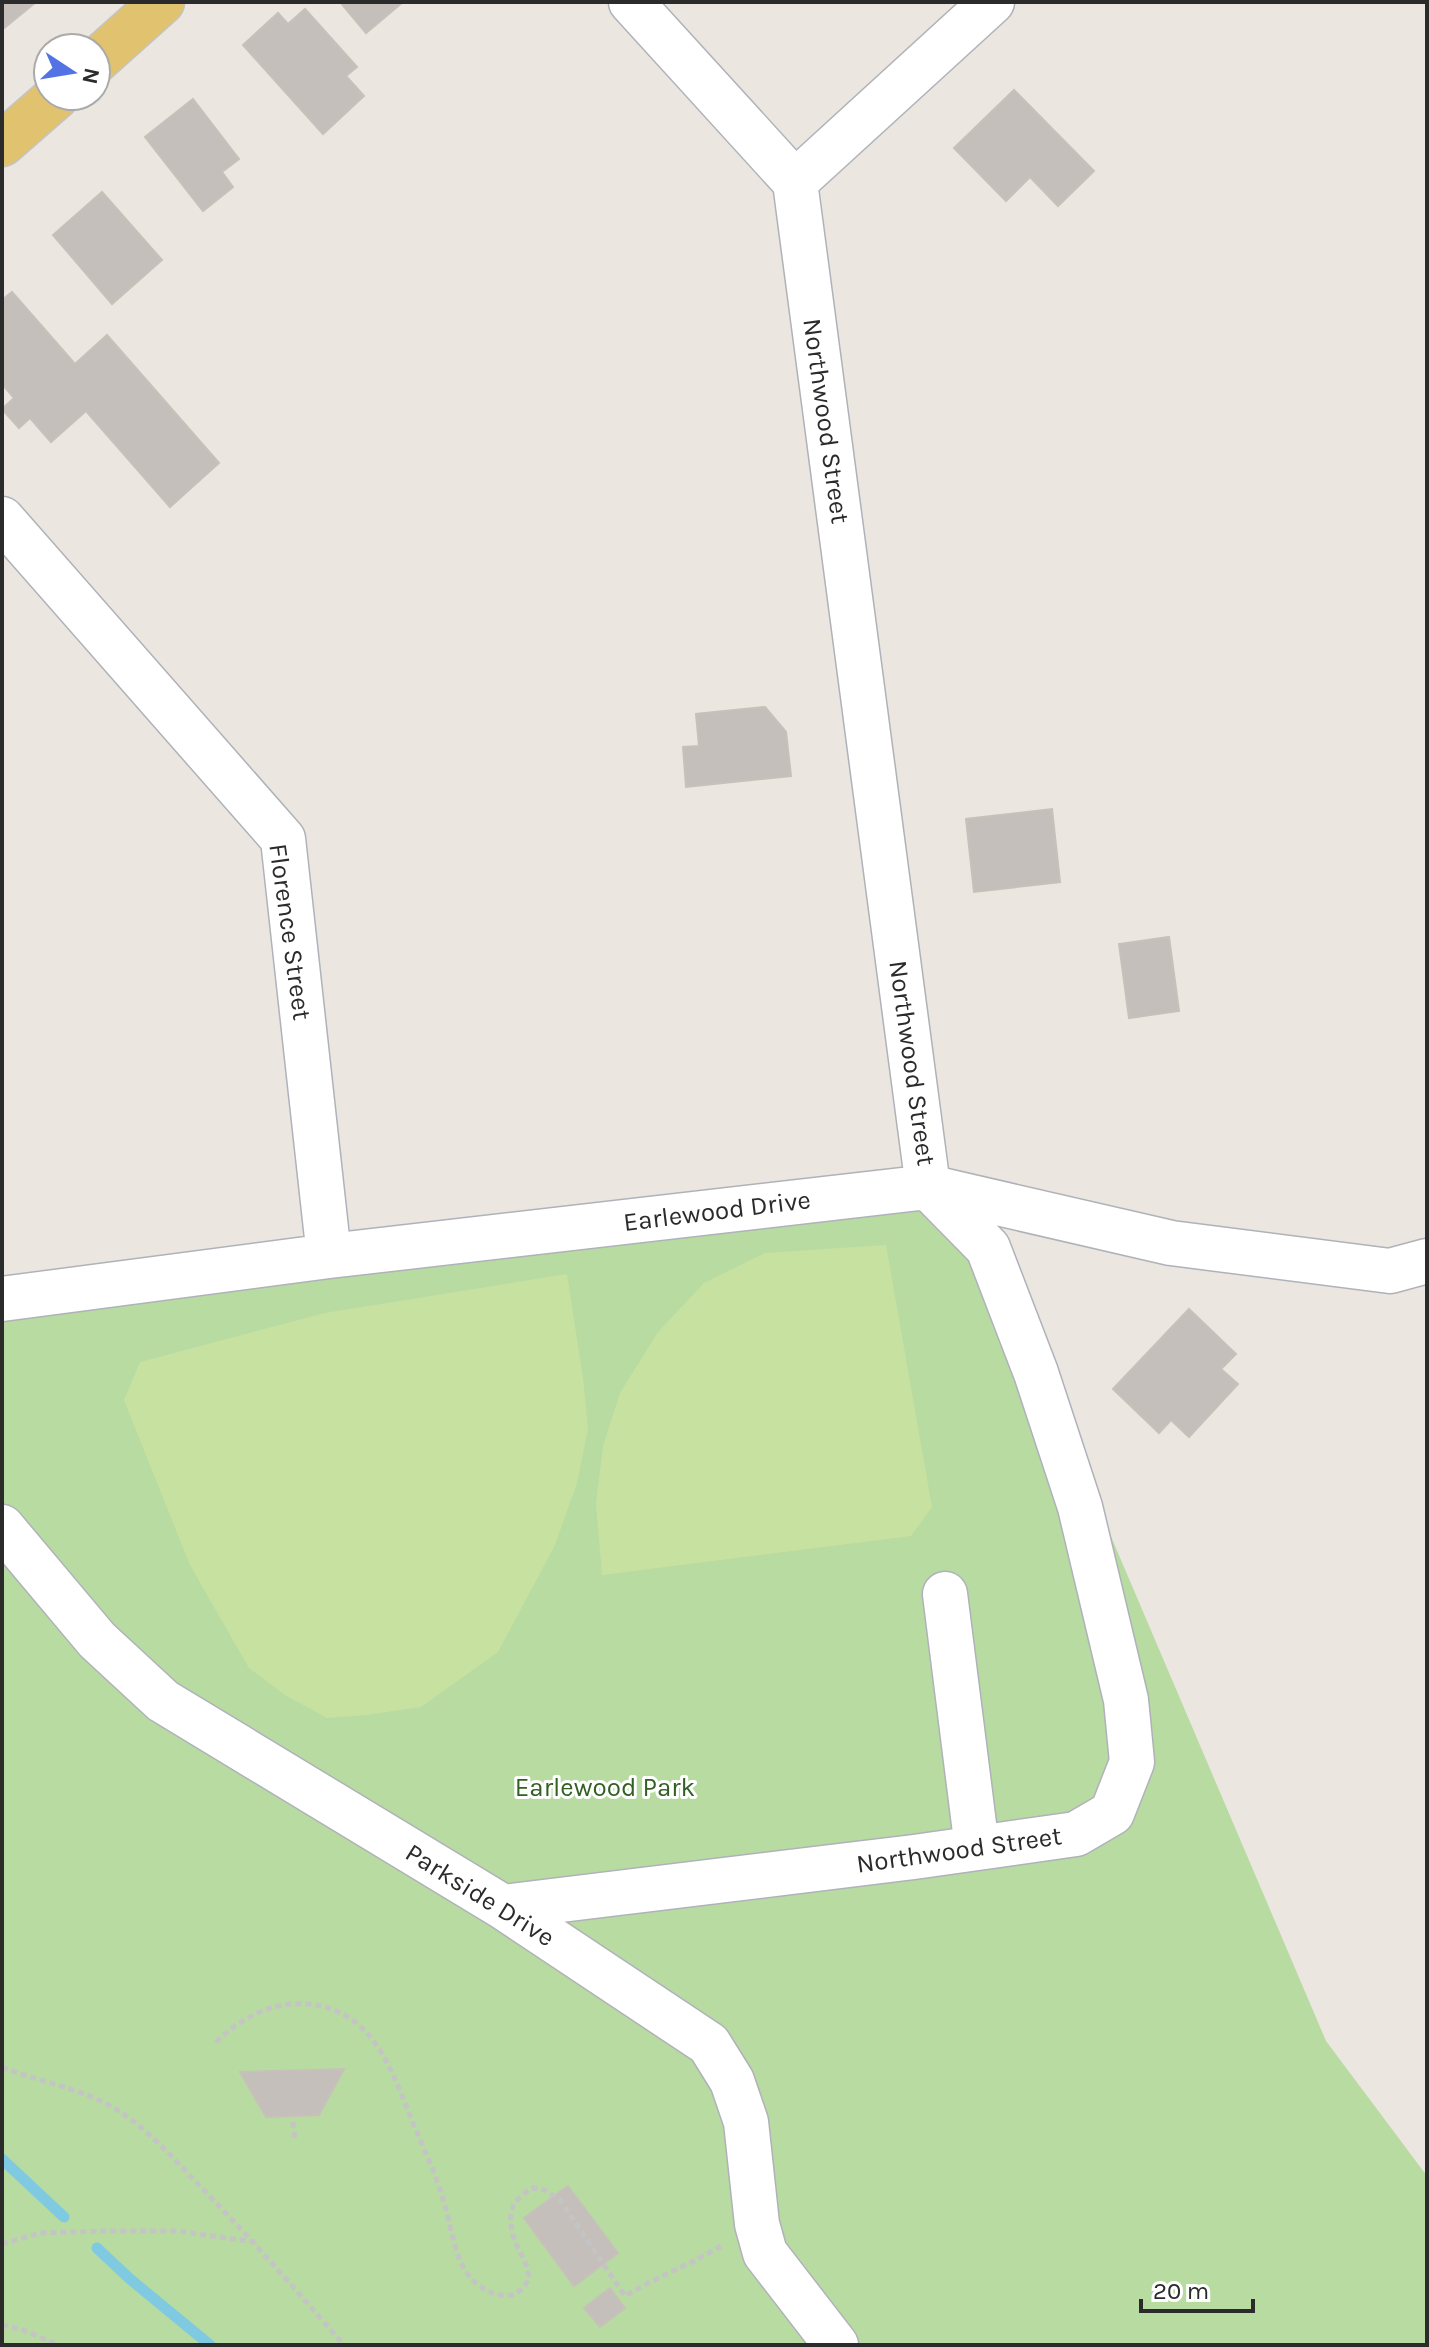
<svg xmlns="http://www.w3.org/2000/svg" width="1429" height="2347" viewBox="0 0 1429 2347" font-family="Karla,sans-serif">
  <style>
    .green { fill: #b8dba2 }
    .pitch { fill: #c7e1a0 }
    .lines { fill: none; stroke-linecap: round; stroke-linejoin: round }
    .stream { stroke: #7fcae0; stroke-width: 11 }
    .building { fill: #c4bfbb; stroke: #c6c1b9; stroke-width: 2 }
    .minor-casing { stroke: #b0b2ba; stroke-width: 47 }
    .major-casing { stroke: #c4c4c4; stroke-width: 47 }
    .path { stroke: #c4c4c4; stroke-width: 5; stroke-dasharray: 6 4; stroke-linecap: butt }
    .minor { stroke: #fff; stroke-width: 44 }
    .major { stroke: #e0c26f; stroke-width: 44 }
    .labels { text-anchor: middle; dominant-baseline: central; stroke-width: 6; stroke-linejoin: round; paint-order: stroke }
    .street-label { font-size: 26px; fill: #2b2b2b; stroke: #fff }
    .park-label { font-size: 26px; fill: #326023; stroke: #fff }
  </style>
  <rect width="100%" height="100%" fill="#ebe6df"/>
  <path class="green" d="M928,1187L988,1248L1326,2041L1427,2176V2345H2V1299Z"/>
  <path class="pitch" d="M886,1245L932,1507L911,1536L602,1575L596,1503L603,1446L620,1393L658,1332L704,1283L765,1253Z
    M567,1274L583,1378L588,1429L577,1483L555,1545L498,1652L421,1707L366,1715L327,1718L285,1695L249,1668L190,1565L124,1400L140,1362L325,1313Z"/>
  <g class="lines">
    <path class="stream" d="M2,2159L64,2217
      M97,2248L130,2279L210,2345"/>
  </g>
  <path class="building" d="M2,2H36L2,30Z
    M340,2H403L366,33Z
    M305,9L357,67L346,76L364,96L323,134L243,45L278,13L288,24Z
    M1014,90L1094,171L1058,206L1030,177L1006,201L954,148Z
    M193,99L239,159L222,172L233,187L203,211L145,137Z
    M102,192L162,260L112,304L53,235Z
    M12,292L75,364L107,335L219,463L170,507L86,411L51,442L30,418L19,428L2,409L14,398L2,384V300Z
    M765,707L786,732L791,776L686,787L683,747L699,746L696,714Z
    M1052,809L1060,882L974,892L966,819Z
    M1169,937L1179,1011L1129,1018L1119,944Z
    M1189,1309L1236,1354L1221,1369L1238,1384L1189,1437L1171,1420L1159,1433L1113,1389Z
    M344,2069L319,2115L266,2117L240,2072Z
    M568,2186L618,2253L574,2286L524,2218Z
    M610,2288L625,2308L600,2327L584,2308Z"/>
  <g class="lines">
    <g class="minor-casing">
      <path id="minor" d="M795,182L992,2
        M2,519L283,839L329,1256
        M2,1299L329,1256L928,1187L1171,1243L1390,1271L1427,1261
        M2,1527L97,1640L163,1701L503,1907L709,2044L732,2081L746,2122L757,2224L765,2253L836,2345
        M945,1594L977,1848
        M503,1907L914,1857L1076,1834L1112,1813L1132,1762L1126,1700L1080,1507L1036,1373L988,1248L928,1187L795,182L631,2"/>
    </g>
    <g class="major-casing">
      <path id="major" d="M96,61L162,2
        M2,144L57,96"/>
    </g>
    <path class="path" d="M216,2042C241,2018 272,2001 308,2004C375,2011 391,2070 413,2123C424,2149 436,2175 444,2202C451,2225 454,2257 469,2276C478,2288 497,2298 512,2295C516,2294 519,2291 522,2289C538,2273 519,2255 514,2239C512,2230 509,2219 512,2209C515,2200 524,2193 532,2188L545,2190L560,2200L625,2296C656,2277 690,2265 721,2246
      M2,2067C36,2081 72,2086 105,2103C142,2122 169,2154 197,2183C248,2235 296,2290 344,2345
      M293,2122L295,2142
      M2,2244L40,2233L104,2231H178L255,2242
      M2,2325L23,2330L58,2345"/>
    <use href="#minor" class="minor"/>
    <use href="#major" class="major"/>
  </g>
  <g class="labels">
    <g class="street-label">
      <text transform="translate(826 421) rotate(82)">Northwood Street</text>
      <text transform="translate(290 932) rotate(82)">Florence Street</text>
      <text transform="translate(912 1063) rotate(82)">Northwood Street</text>
      <text transform="translate(717 1211) rotate(-7)">Earlewood Drive</text>
      <text transform="translate(959 1850) rotate(-8)">Northwood Street</text>
      <text transform="translate(480 1895) rotate(32)">Parkside Drive</text>
    </g>
    <g class="park-label">
      <text x="605" y="1787">Earlewood Park</text>
    </g>
  </g>
  <rect width="1429" height="2347" fill="none" stroke="#2b2b2b" stroke-width="8"/>
  <g transform="translate(72 72) rotate(102)"><circle r="38" fill="#ffffff" stroke="#aaaaaa" stroke-width="2"/>
  <path d="M0-6L14 30L0 20L-14 30Z" fill="#5373e4"/>
  <text y="-12" font-size="22" font-weight="bold" text-anchor="middle" fill="#2b2b2b">N</text>
  </g>
  <path d="M1141 2299v12h112v-12" fill="none" stroke="#2b2b2b" stroke-width="4"/>
  <text x="1153" y="2299" font-size="24" fill="#2b2b2b" stroke="#ffffff" stroke-width="6" paint-order="stroke">20 m</text>
</svg>
